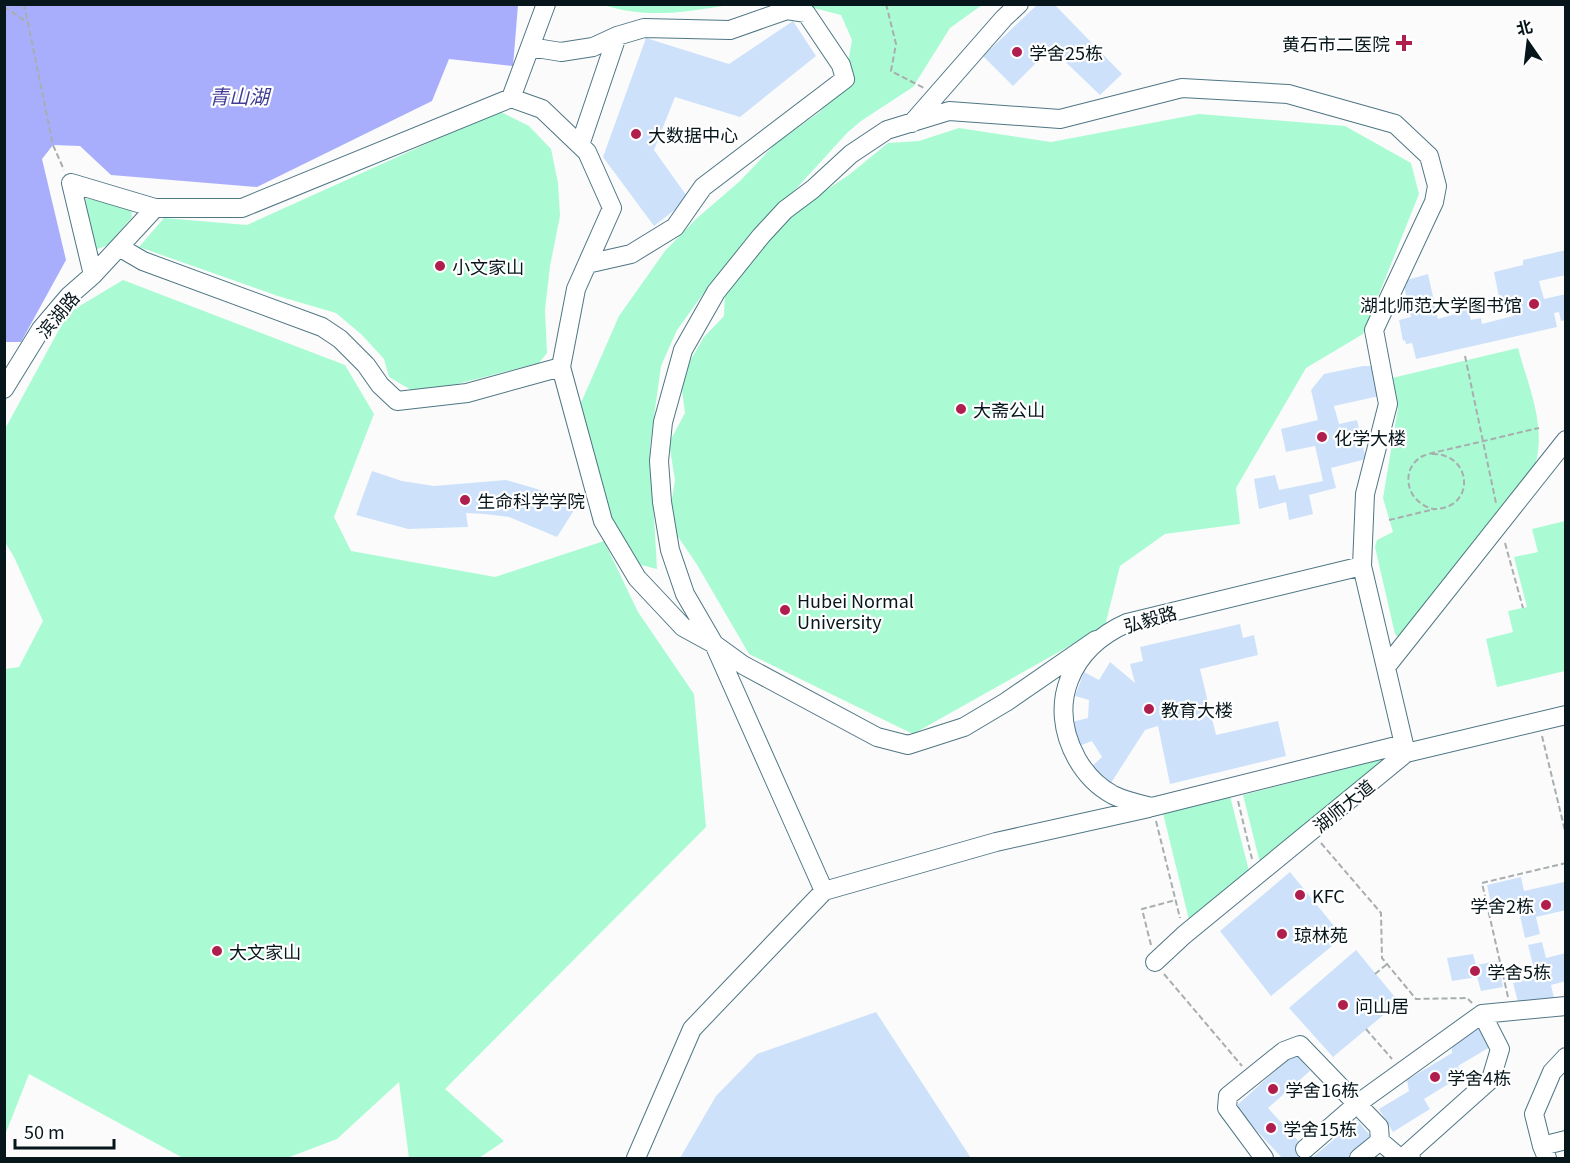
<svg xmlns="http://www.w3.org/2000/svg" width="1570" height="1163" viewBox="0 0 1570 1163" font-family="Georgia,'Noto Sans SC',serif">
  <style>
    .green { fill: #aafbd3 }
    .water { fill: #a9aefc }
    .building { fill: #cde2fa }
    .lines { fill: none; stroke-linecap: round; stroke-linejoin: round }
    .minor-casing { stroke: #4f7684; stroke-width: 20 }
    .path { stroke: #a8aeaf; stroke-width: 2; stroke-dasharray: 6 3; stroke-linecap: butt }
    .minor { stroke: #fff; stroke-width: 18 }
    .poi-dot { fill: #b01e4d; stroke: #fff; stroke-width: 2 }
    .labels { text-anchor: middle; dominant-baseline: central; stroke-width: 4.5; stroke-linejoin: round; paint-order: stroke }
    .poi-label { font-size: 18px; fill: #06161b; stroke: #fff; text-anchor: start }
    .street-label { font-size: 18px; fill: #06161b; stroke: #fff }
    .water-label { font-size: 20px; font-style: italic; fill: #413c95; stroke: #fff }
  </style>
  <rect width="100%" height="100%" fill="#fbfbfb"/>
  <path class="green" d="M604,5H729C686,12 647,19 604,5Z
    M774,5H982L950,28L913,87L861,121L847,133L784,202L703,294L677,330L661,366L650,446L657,569L633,563L619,549L580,405L619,316L665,251L696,219L740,181L776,143L817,114L843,90L852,40L841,15L810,7Z
    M499,111L529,126L551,149L558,183L560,216L550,266L545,310L547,353L539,363L418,394L389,377L384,359L362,335L336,313L278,296L139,247L164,218L247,225Z
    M1199,114L1345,126L1411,163L1419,194L1363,334L1306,368L1236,488L1240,524L1165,534L1120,566L1105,626L913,734L749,654L696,563L674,531L671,505L675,480L669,443L685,413L682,390L690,361L704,337L724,316L725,290L742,275L767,237L790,215L850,174L888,143L919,141L959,128L1051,142Z
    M83,198L126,206L131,209L132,217L108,245L98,249L91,245Z
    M123,280L345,365L374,414L334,517L351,551L495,577L604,541L638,612L694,694L706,827L445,1089L504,1141L479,1158H409L399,1082L337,1139L287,1158H183L29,1074L5,1135V669L19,667L43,621L14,557L5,542V429L68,313Z
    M1518,348C1528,385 1547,427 1535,465L1401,640L1395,634L1375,547L1377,540L1393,532L1383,498L1398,408L1392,378Z
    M1565,521V671L1497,687L1486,639L1513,632L1508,611L1527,607L1514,557L1538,552L1532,529Z
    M1387,758L1260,863L1243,795Z
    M1230,796L1249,871L1190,924L1163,813Z"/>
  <path class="water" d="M4,5L5,4L518,5L513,66L449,59L432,101L257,187L111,175L80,146L53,145L42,159L66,260L21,342H5Z"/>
  <path class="building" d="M1038,4H1054L1122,74L1100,95L1051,48L1013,86L983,56Z
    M793,21L816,56L740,117L675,97L654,150L689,199L654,226L603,157L646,38L729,64Z
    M1566,250V275L1539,281L1544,299L1566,294V320L1561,321L1559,312L1554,313L1557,327L1416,359L1412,343L1406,344L1405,340L1403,341L1399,320L1411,317L1404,286L1407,285V280L1428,274L1438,319L1455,314L1454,301L1457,298L1464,299L1467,302L1471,320L1481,318L1482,324L1513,316L1509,299L1500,302L1494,272L1523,265V260Z
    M1363,366H1374L1379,396L1334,406L1339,424L1357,420L1366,459L1331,468L1336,488L1309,495L1313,514L1289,520L1286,502L1259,509L1254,479L1275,475L1279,490L1323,481L1315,446L1286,452L1281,429L1318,420L1311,390L1324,374Z
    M372,471L402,481L434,486L506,480L561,496L578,504L557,537L509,517L485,514L466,513L468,527L408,529L356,515Z
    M1240,624L1243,638L1254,635L1258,655L1200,669L1216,735L1278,721L1286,756L1170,784L1158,726L1145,730L1111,783L1090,768L1102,757L1092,741L1079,746L1072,722L1088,718L1089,700L1075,696L1084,672L1099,680L1110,662L1135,683L1130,664L1143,661L1140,647Z
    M1290,872L1343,937L1271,996L1220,931Z
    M1521,877L1524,891L1564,882L1566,890V910L1536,917L1540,934L1525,938L1519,911L1528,909L1526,901L1492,909L1487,885Z
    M1542,942L1546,958L1566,953V981L1551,985L1554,998L1519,1006L1513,983L1545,975L1544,970L1535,973L1528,945Z
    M1356,950L1399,1002L1333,1057L1289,1008Z
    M1473,954L1476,965L1498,961L1503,987L1481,991L1477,977L1452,981L1447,958Z
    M876,1012L971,1158H680L716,1096L757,1054Z
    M1477,1026L1490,1047L1458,1066L1463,1075L1424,1099L1430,1109L1393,1132L1379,1109L1409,1091L1407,1080L1452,1053V1042Z
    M1295,1053L1310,1071L1268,1108L1313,1157L1357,1120L1374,1140L1352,1158H1282L1235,1107Z"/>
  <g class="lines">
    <g class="minor-casing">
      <path id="minor" d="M530,47L561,52L593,47L617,36L644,28L730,30L787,10L806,13L841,65L845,79L703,187L675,227L631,254L587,264
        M511,98L546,4
        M912,123L1004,18L1019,4
        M580,145L617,36
        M119,247L143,261L322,327L340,339L366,365L380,385L397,401L467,393L561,367
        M93,275L71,183L155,208
        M4,389L41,329L69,296L93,275L155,208H242L511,98L542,109L587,152L612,208L576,289L561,367L603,521L637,578L683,627L714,644L743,665L877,737L908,745L964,727L1006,702L1096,640
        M1362,566L1127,623C1071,648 1046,703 1077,759C1085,773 1098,787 1113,795C1125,801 1139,804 1152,807L1404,744
        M1386,667L1566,440
        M824,891L714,644L685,594L670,550L662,502L659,461L663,422L683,350L716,292L761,236L785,210L813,189L851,154L887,130L949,111L1060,119L1182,88L1288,94L1395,124L1429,156L1437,186L1434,202L1374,330L1388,404L1365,494L1362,566L1406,753
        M1155,962L1184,935L1406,753L1566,715
        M1542,1146L1566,1140
        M1305,1149L1357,1104L1482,1014L1566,1006
        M1407,1154L1491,1079L1500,1049L1482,1014
        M636,1158L692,1029L824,891L996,842L1149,808
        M1264,1158L1227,1108L1228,1096L1284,1051L1300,1045L1379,1127L1380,1141L1400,1158L1407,1154L1411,1158
        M1359,1158L1380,1141
        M1547,1158L1542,1146L1534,1114L1552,1072L1566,1057"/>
    </g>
    <path class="path" d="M24,4L53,145L64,170
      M886,4L896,44L891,71L924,88
      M4,7L27,22
      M1465,356L1496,503
      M1432,454C1472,453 1476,507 1436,509C1428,509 1421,504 1416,499C1404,486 1406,464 1423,456C1433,452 1447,450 1458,447C1485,441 1512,434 1539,428
      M1389,520L1435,509
      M1505,543L1523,608
      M1542,736L1566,835
      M1238,801L1252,859
      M1156,821L1180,918
      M1321,843L1381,913L1382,958L1416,999L1467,998L1472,1003
      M1151,945L1142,909L1176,900
      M1164,974L1242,1066
      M1375,974L1387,964
      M1508,997L1482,883L1566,863
      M1366,1029L1392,1059"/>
    <use href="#minor" class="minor"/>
  </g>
  <g class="poi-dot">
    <path d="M1401 34h6v6h6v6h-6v6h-6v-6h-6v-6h6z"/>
    <circle cx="1017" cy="52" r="6"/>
    <circle cx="636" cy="134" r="6"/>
    <circle cx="440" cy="266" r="6"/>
    <circle cx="1534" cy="304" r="6"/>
    <circle cx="961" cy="409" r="6"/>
    <circle cx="1322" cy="437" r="6"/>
    <circle cx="465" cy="500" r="6"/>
    <circle cx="785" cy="610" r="6"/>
    <circle cx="1149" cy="709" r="6"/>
    <circle cx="1300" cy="895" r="6"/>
    <circle cx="1546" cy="905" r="6"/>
    <circle cx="1282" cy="934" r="6"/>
    <circle cx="217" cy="951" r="6"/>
    <circle cx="1475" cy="971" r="6"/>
    <circle cx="1343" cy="1005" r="6"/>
    <circle cx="1435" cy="1077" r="6"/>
    <circle cx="1273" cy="1089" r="6"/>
    <circle cx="1271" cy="1128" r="6"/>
  </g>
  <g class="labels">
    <g class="poi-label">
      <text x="1390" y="43" text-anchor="end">黄石市二医院</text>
      <text x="1029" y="52">学舍25栋</text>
      <text x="648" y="134">大数据中心</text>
      <text x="452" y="266">小文家山</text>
      <text x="1522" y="304" text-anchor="end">湖北师范大学图书馆</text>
      <text x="973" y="409">大斋公山</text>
      <text x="1334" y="437">化学大楼</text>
      <text x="477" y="500">生命科学学院</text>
      <text x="797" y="600">Hubei Normal<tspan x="797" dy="21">University</tspan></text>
      <text x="1161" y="709">教育大楼</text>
      <text x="1312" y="895">KFC</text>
      <text x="1534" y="905" text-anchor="end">学舍2栋</text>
      <text x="1294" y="934">琼林苑</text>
      <text x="229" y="951">大文家山</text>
      <text x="1487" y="971">学舍5栋</text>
      <text x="1355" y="1005">问山居</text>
      <text x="1447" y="1077">学舍4栋</text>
      <text x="1285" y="1089">学舍16栋</text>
      <text x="1283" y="1128">学舍15栋</text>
    </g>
    <g class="street-label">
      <text transform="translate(57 314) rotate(-50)">滨湖路</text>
      <text transform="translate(1150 618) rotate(-16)">弘毅路</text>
      <text transform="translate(1343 805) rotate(-39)">湖师大道</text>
    </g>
    <g class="water-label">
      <text x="239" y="95">青山湖</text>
    </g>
  </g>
  <rect width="1570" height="1163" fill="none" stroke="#06161b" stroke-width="12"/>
  <g transform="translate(1528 42) rotate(346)" stroke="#ffffff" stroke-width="4.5" paint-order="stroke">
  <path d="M0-4.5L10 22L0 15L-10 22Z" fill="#06161b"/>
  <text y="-9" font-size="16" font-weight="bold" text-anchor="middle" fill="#06161b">北</text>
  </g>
  <path d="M15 1139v9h99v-9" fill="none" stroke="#06161b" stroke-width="3"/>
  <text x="24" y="1139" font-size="18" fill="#06161b" stroke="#ffffff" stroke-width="4.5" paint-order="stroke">50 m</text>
</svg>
